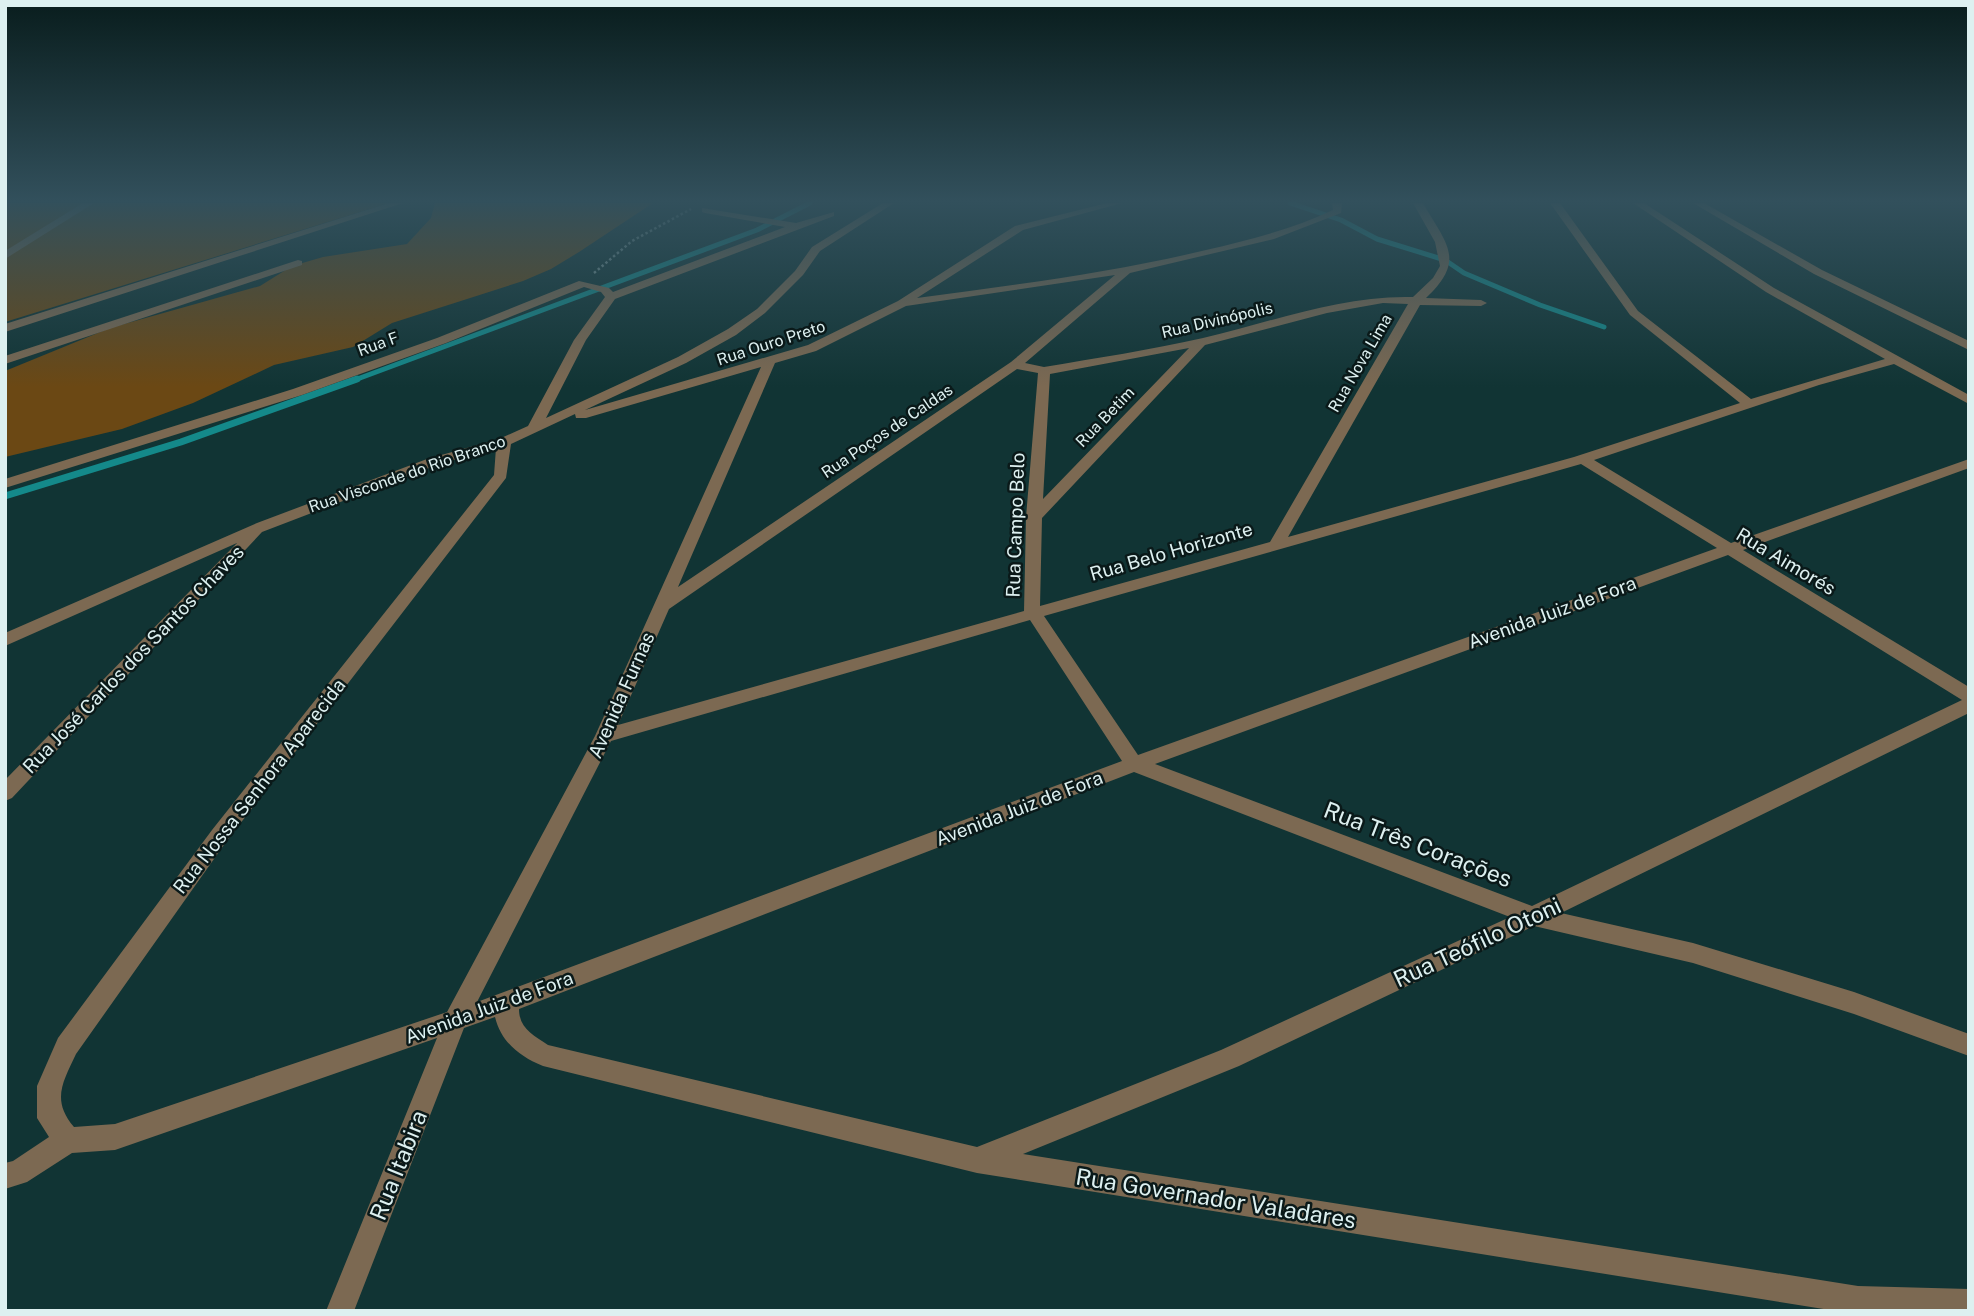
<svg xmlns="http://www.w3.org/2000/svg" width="1974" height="1316" viewBox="0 0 1974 1316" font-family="'Public Sans',sans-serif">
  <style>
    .green { fill: #6b4814 }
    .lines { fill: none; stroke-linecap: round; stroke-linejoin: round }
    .stream-far1 { stroke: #14898a; stroke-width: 5 }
    .stream { stroke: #14898a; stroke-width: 7 }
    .path { stroke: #7c9797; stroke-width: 2.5; stroke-dasharray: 2.5 2.5; stroke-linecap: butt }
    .minor { fill: #7c6952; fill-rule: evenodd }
    .labels { text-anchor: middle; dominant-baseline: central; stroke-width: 5; stroke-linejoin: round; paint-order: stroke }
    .far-street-label { font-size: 16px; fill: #ddf0f0; stroke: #0a1919 }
    .street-label { font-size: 19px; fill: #ddf0f0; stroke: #0a1919 }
    .near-street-label { font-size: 23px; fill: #ddf0f0; stroke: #0a1919 }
  </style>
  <rect width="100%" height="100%" fill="#113434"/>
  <path class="green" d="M5,203H389L5,322Z
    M435,203H653L579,252L551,269L523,281L392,323L353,347L274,365L193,403L122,429L5,457V371L110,328L260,286L292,266L323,257L407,244L431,218Z"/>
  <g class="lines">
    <path class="stream-far1" d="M1290,203L1341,220L1377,239L1445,260L1464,273L1540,305L1604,327
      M352,381L757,230L810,203"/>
    <path class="stream" d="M5,496L181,442L357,379"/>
    <path class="path" d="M594,273L632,241L691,209"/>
    <path class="minor" d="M83,203H94L5,259V251Z
      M389,203H403L5,332V324Z
      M883,203H894L820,251L803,275L765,313L736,335L686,363L585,410L808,345L898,301L1015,226L1107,203H1122L1023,230L917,298C1014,285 1111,273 1206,250C1249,240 1293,229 1333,210L1332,203H1342L1341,213L1274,239L1130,273L1025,363L1044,367C1097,358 1150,350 1203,338C1272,322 1341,295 1413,297L1433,278L1440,266L1435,242L1413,203H1423C1446,244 1467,259 1426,298L1481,300L1487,303L1481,306L1420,305L1288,537L1574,457L1740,403L1630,315L1550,203H1560L1638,311L1751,399L1885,359L1766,292L1633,203H1644L1774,288L1969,395V404L1894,364L1819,385L1594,460L1731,543L1969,459V468L1743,550L1969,687V713L1561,913L1693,943L1854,992L1969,1034V1056L1854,1014L1693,963L1534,926L1239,1066L1023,1154L1858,1286L1969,1289V1311H1836L977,1173L543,1066C520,1057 501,1042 495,1017L464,1028L354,1311H326L437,1038L115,1150L72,1153L27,1182L5,1189V1163L13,1161L49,1137L37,1118V1086L58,1038L212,830L494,475L496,448L437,465L262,532L12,798L5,801V780L237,543L5,646V633L257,523L427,459L499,439L528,426L574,340L605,297L601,292L584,287L446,343L302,395L5,488V479L293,389L437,338L579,281L609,288L613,292L785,227L705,213L702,212V208L796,223L834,212V216L615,299L586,340L546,418L678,357L728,329L757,309L795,271L812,247ZM1115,275L1011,362L678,587L775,363L816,351L906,306ZM1383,303L1408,304L1270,542L1040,606L1042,518L1205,345L1327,313ZM1189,348L1043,499L1050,374ZM761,367L595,736L447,1012L115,1124L74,1127C51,1100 63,1082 76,1054L226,842L506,478L511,444L575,414L576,418H586ZM1017,369L1038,373L1026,517L1024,611L618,725L669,609ZM1581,464L1717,548L1138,755L1044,616ZM1728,555L1962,700L1532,906L1155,764ZM1030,620L1122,761L477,1002L611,741ZM1134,772L1510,917L1221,1050L977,1147L548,1045C533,1035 519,1028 519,1009Z
      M1693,203H1704L1822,270L1969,341V350L1814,274Z
      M298,260L302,261V265L5,364V356Z"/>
  </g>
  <linearGradient id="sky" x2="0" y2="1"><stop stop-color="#091d1d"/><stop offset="0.52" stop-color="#32505c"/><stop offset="1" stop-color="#32505c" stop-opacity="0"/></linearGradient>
  <rect width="1974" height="387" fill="url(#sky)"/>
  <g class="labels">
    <g class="far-street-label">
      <text transform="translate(1217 320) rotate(-13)">Rua Divinópolis</text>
      <text transform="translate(771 343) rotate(-18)">Rua Ouro Preto</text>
      <text transform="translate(378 344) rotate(-20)">Rua F</text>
      <text transform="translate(1360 363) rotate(-60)">Rua Nova Lima</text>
      <text transform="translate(1105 417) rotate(-46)">Rua Betim</text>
      <text transform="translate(887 431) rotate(-34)">Rua Poços de Caldas</text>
      <text transform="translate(407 474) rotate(-19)">Rua Visconde do Rio Branco</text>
    </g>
    <g class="street-label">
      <text transform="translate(1015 525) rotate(-88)">Rua Campo Belo</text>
      <text transform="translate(1171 551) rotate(-16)">Rua Belo Horizonte</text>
      <text transform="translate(1786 561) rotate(31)">Rua Aimorés</text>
      <text transform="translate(1552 612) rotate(-20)">Avenida Juiz de Fora</text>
      <text transform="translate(133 659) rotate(-46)">Rua José Carlos dos Santos Chaves</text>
      <text transform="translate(621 695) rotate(-66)">Avenida Furnas</text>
      <text transform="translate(259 786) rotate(-52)">Rua Nossa Senhora Aparecida</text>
      <text transform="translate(1019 808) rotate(-21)">Avenida Juiz de Fora</text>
      <text transform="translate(489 1007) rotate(-20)">Avenida Juiz de Fora</text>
    </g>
    <g class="near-street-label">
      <text transform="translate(1418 844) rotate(21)">Rua Três Corações</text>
      <text transform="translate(1477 942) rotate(-25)">Rua Teófilo Otoni</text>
      <text transform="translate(398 1165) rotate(-68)">Rua Itabira</text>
      <text transform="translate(1216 1198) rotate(9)">Rua Governador Valadares</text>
    </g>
  </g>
  <rect width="1974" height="1316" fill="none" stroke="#ddf0f0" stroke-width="14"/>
</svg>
